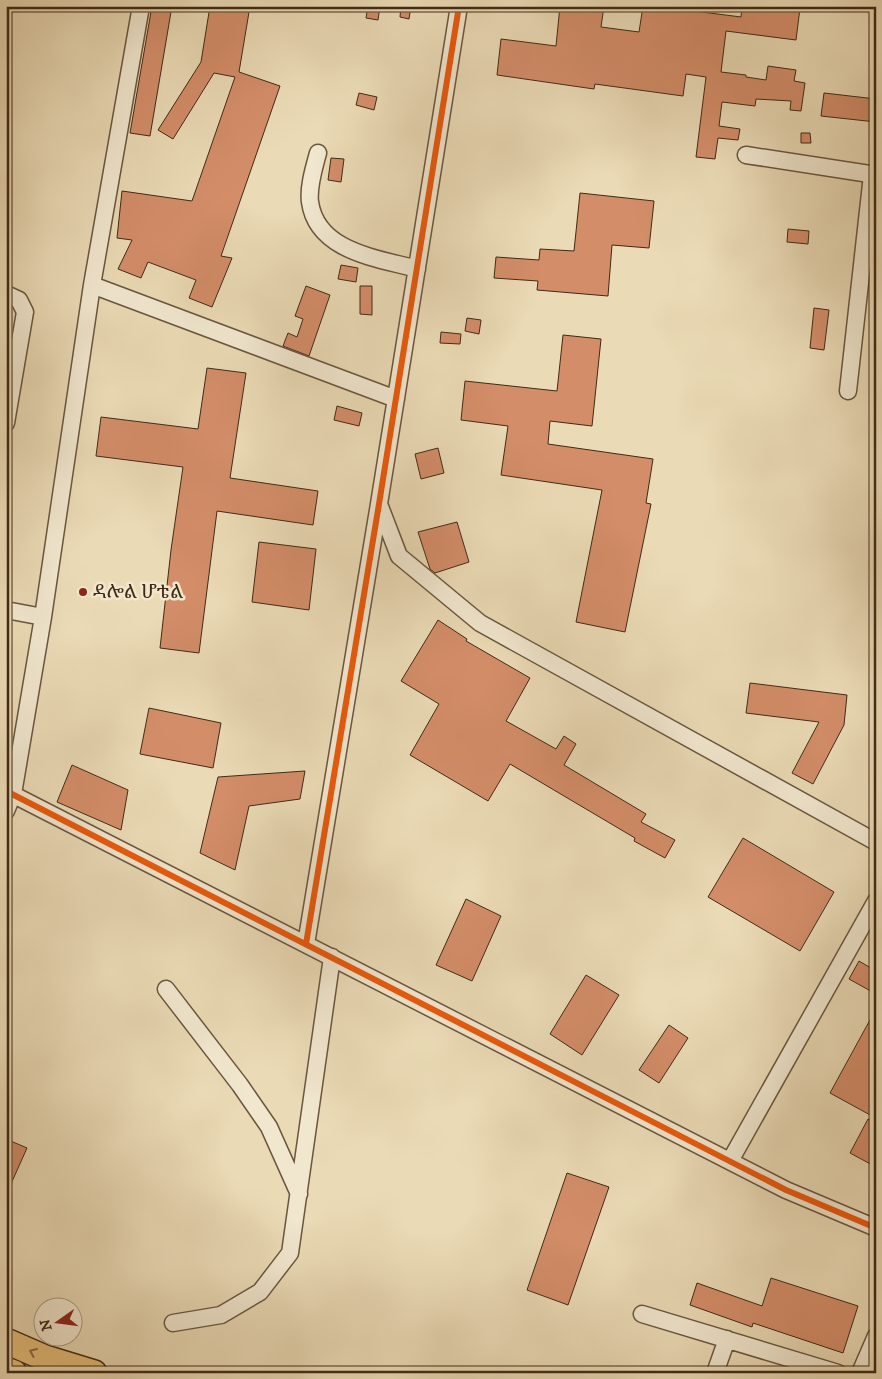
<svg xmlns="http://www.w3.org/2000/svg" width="882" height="1379" viewBox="0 0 882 1379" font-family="'IM FELL DW Pica','Noto Serif Ethiopic',serif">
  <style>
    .building { fill: #d38d69; stroke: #402a16 }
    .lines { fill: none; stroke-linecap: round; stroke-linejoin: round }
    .minor-casing { stroke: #6a563e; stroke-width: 19 }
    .highway-casing { stroke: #402a16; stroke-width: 28 }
    .minor { stroke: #f1e7cf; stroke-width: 16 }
    .highway { stroke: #e5bd7a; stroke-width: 25 }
    .cycleway-casing { stroke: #f1e7cf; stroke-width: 9 }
    .cycleway { stroke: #e8590c; stroke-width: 6 }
    .oneway { stroke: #8a6c43 }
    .poi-dot { fill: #8f2418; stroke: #f1e7cf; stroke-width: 2 }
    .labels { text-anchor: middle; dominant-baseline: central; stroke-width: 5; stroke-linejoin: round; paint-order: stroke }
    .poi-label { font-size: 19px; fill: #402a16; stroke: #f1e7cf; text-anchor: start }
  </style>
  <rect width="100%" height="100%" fill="#eadab5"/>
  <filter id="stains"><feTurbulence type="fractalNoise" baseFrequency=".004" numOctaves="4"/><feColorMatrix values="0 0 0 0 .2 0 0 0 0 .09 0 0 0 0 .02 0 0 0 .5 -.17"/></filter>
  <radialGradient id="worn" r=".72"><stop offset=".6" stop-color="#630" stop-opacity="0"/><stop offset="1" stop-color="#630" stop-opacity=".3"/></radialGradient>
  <path class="building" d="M152,6H172L150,136L130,133Z
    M210,6H250L239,72L280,86L221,256L232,258L212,307L189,298L196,280L148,262L141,278L118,269L132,240L117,238L122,191L192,201L235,77L214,73L173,139L158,130L201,62Z
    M368,6H380L378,20L366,18Z
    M401,6H411L409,19L400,17Z
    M560,6H604L601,27L639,32L643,6H695L694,11L741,17L742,6L800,8L796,40L726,31L721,72L746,75V77L766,80L768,66L796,70L794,81L805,83L801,111L790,110L791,101L756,99L755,106L722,102L719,126L740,129L738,140L718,138L715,159L696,157L706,77L686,74L683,96L595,84L594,89L497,75L501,39L556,46Z
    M359,93L377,97L374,110L356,105Z
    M824,93L876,99V122L821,116Z
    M801,133H810L811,143H801Z
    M331,158L344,159L341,182L328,180Z
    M580,193L654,201L649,248L612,245L608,296L537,290L538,281L494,278L496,257L539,260L540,249L574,251Z
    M788,229L809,231L808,244L787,242Z
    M341,265L358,268L356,282L338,279Z
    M306,286L330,295L309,356L283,346L288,333L297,337L303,319L295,316Z
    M360,286H372V315L360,314Z
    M814,308L829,310L824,350L810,348Z
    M467,318L481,320L479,334L465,331Z
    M441,332L461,334L460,344L440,343Z
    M563,335L601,339L592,426L550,421L548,444L653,459L646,503L651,504L625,632L576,622L602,490L501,475L508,426L461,420L465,381L557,391Z
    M207,368L246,373L230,478L318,491L313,525L217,511L199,653L160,648L171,550L183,467L96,456L101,417L198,429Z
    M337,406L362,413L359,426L334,420Z
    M438,448L444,473L421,479L415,454Z
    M457,522L469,562L435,573L430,569L418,532Z
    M259,542L316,549L309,610L252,602Z
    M438,620L467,639L466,641L530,678L506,721L556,749L564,736L576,744L564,765L646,814L641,822L675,840L665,858L634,841L635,838L510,764L488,801L410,755L439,704L401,681Z
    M750,683L847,695L844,725L813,784L792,773L819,722L746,713Z
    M149,708L221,723L213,768L140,754Z
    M72,765L128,790L121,830L57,802Z
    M305,771L300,799L249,806L235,870L200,853L218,777Z
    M743,838L834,892L800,951L708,897Z
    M466,899L501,916L472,981L436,965Z
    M859,961L876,971V994L849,979Z
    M586,975L619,995L582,1055L550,1034Z
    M876,1009V1110L872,1116L830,1093Z
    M669,1025L688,1038L659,1083L639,1070Z
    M868,1119L876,1123V1167L850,1153Z
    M6,1139L27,1148L6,1195Z
    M567,1173L609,1187L568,1305L527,1290Z
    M771,1278L858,1306L843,1353L753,1323L752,1327L690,1305L697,1283L762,1306Z"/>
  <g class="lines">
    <g class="minor-casing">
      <path id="minor" d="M318,153C314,168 308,187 310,202C317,252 378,258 417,269
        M746,155L876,175
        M92,285L396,399
        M6,294L19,300L25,312L6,423
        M848,391L872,175
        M379,504L399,556L480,623L876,842
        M6,610L43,617
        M6,791L786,1190L876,1228
        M6,811L13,794L43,617L92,285L141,6
        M306,944L379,504L459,6
        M166,989L240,1085L269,1127L299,1194
        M730,1161L876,901
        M642,1314L838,1373
        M173,1323L221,1315L260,1292L290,1253L332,957
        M715,1373L727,1339
        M860,1373L876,1336"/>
    </g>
    <g class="highway-casing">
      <path id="highway" d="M6,1341L45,1358L94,1373
        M6,1370L14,1373"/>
    </g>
    <use href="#minor" class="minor"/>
    <use href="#highway" class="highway"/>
    <g class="cycleway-casing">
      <path id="cycleway" d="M6,791L786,1190L876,1228
        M306,944L379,504L459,6"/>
    </g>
    <use href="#cycleway" class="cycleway"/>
  </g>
  <defs><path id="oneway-chevron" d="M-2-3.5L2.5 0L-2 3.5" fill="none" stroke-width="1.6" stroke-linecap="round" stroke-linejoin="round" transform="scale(1.25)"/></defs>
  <use class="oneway" href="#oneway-chevron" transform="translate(33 1352) rotate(-156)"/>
  <circle class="poi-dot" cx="83" cy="592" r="5"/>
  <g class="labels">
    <g class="poi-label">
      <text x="93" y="592">ዳሎል ሆቴል</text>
    </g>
  </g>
  <rect width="882" height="1379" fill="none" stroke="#eadab5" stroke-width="25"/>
  <rect x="8" y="8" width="867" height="1364" fill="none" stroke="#402a16" stroke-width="2.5"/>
  <rect x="12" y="12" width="857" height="1354" fill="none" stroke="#402a16"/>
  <g transform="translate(58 1322) rotate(256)"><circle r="24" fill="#f1e7cf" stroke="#aa9b85"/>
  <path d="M0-4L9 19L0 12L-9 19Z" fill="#8f2418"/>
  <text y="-8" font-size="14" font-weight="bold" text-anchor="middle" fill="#402a16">N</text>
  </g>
  <rect width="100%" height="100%" filter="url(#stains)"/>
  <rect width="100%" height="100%" fill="url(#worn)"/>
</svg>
